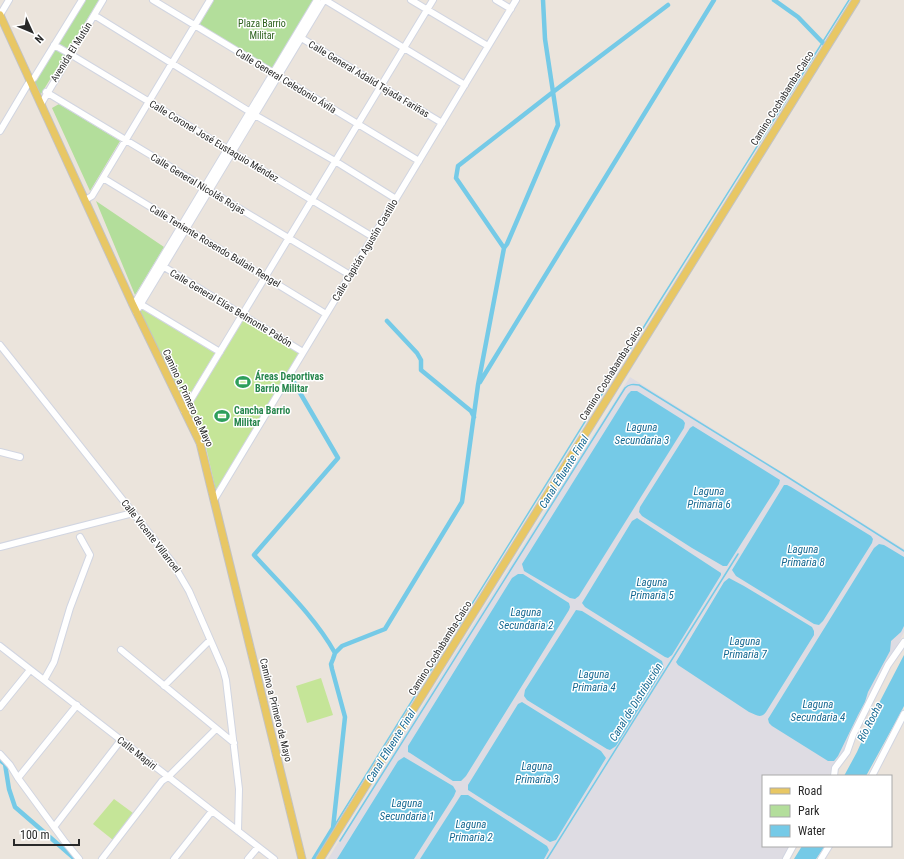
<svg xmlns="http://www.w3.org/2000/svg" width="904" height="859" viewBox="0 0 904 859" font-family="'Roboto Condensed',sans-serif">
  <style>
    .industrial { fill: #dedce3 }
    .green { fill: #b3de9b }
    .pitch { fill: #c5e598 }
    .water { fill: #75cae7 }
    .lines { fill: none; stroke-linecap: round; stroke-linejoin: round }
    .stream { stroke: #75cae7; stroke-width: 1.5 }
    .canal { stroke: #75cae7; stroke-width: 4.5 }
    .minor-casing { stroke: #d1d5e1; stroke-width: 8 }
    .major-casing { stroke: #c3c3c3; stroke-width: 9 }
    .minor { stroke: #fff; stroke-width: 6 }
    .major { stroke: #e8c764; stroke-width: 7 }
    .labels { text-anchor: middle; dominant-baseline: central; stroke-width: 3; stroke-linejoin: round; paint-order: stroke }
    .park-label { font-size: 10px; fill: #2d611e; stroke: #fff }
    .street-label { font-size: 10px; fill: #292929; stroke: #fff }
    .leisure-label { font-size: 10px; font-weight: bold; fill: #27864d; stroke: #fff; text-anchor: start }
    .water-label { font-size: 11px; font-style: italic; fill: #156891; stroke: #fff }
  </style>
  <rect width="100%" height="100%" fill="#ebe4dc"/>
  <path class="industrial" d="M630,377L904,549V632L845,750L831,771L829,776H763V846H790L782,859H328L449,663Z"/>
  <path class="green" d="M85,0H99L41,94L34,83Z
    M214,0H314L272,69L199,25Z
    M59,104L120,141L90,191L52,108Z
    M96,201L164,247L135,295Z"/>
  <path class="pitch" d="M142,309L215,353L184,404L140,312Z
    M243,319L300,353L216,491L206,447L187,411Z
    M321,678L333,715L307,723L296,686Z
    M114,799L133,813L113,840L93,824Z"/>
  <path class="water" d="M631,391H637L683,420L685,423L684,428L579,596L575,599L570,598L524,571L522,564L628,394Z
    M693,426L780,480L779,484L727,566H723L692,548L642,516L639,512L640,507L690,428Z
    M784,485H787L791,487L871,536L873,539L872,543L823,621L819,625L814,624L736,576L732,570Z
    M637,518L721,573V575L672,655L668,658L665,657L585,607L582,603L632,521Z
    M879,544L884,545L904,557V626L901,632L891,641L890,651L868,692L865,702L858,715L838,756L834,761H828L772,726L769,723L768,719L874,548Z
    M518,574H523L569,603L570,607L569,610L466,776L461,781H453L410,753L408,752V746L512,578Z
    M729,578L744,586L812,627L814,631V635L766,712C761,719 756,715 749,712L678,665L676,662L724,582Z
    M576,610L582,611L662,661L664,668L616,746L610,750L607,749L527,700L524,696L525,690Z
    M904,655V706L900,714L866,776H844L857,752L877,707Z
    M522,702L601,751L606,758L556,840L550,842L468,790V785L518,704Z
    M404,757L453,786L456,791L454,796L414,859H337L398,761Z
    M461,795H468L547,846L549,850L544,859H420Z
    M802,846H825L816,859H794Z"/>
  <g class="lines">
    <path class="stream" d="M333,828L658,304L849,0
      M340,841L625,388C629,384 633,384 639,385L786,476L904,551
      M547,859L738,554"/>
    <path class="canal" d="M774,0L798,17L823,43
      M504,248L456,178L458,166L553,92L545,39L543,0
      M387,321L417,353L421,360V370L466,407L471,411L474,417
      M292,379L338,458L254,555C282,586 315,617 335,653
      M480,382L714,0
      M0,760L5,764L9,789L15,807L75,859
      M314,859L333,828L345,717L332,669L331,664L333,659L335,653L342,646L385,629L462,502L478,385L504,248L507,244L558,125L553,92L668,5"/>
    <g class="minor-casing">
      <path id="minor" d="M153,0L419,161
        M325,0L465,85
        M411,0L488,46
        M496,0L511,9
        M0,15L9,0
        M94,15L255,115L335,161L396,199
        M298,36L442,123
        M54,45L70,54L373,237
        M46,92L350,275
        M41,104L103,0
        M0,131L28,84L34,78L82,0
        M103,178L326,314
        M85,200L92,196L210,0
        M161,265L303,352
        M137,302L220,352
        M132,303L136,301L317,0
        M136,312L324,0
        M0,345L172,562L189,591L223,669L226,680L239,789L238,831
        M184,411L433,0
        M0,452L20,457
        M214,500L516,0
        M0,547L133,513
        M0,646L274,859
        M121,650L234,743
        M44,680L54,662L70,608L90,555L80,537
        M164,686L210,640
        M0,707L30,670
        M0,754L10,765L18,778L65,842L79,859
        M834,776L835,768L847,752L853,735L888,665L904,642
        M872,776L904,714
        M18,778L77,705
        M54,827L121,740
        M102,859L162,781L168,777L216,729
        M174,859L212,811
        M248,859L258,847
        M786,859L793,846
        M821,859L829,846"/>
    </g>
    <g class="major-casing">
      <path id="major" d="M0,15L132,303L200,443L302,859
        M320,859L856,0"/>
    </g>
    <use href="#minor" class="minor"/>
    <use href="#major" class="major"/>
  </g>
  <defs>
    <g id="stadium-bare" transform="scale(1.2)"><path d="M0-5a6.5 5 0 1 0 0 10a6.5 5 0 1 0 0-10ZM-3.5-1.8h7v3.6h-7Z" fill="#2e9e5b" stroke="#fff" stroke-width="2.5" paint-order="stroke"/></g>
  </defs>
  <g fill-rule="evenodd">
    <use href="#stadium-bare" x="243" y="382"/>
    <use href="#stadium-bare" x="222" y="416"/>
  </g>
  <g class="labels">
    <g class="park-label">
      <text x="262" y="23">Plaza Barrio<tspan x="262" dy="12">Militar</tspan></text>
    </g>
    <g class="street-label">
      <text transform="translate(71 52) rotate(-58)">Avenida El Mutún</text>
      <text transform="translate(369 79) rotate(31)">Calle General Adalid Tejada Fariñas</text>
      <text transform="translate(286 81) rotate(31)">Calle General Celedonio Ávila</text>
      <text transform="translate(782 98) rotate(-58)">Camino Cochabamba-Caico</text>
      <text transform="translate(214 141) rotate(31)">Calle Coronel José Eustaquio Méndez</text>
      <text transform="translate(198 184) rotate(31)">Calle General Nicolás Rojas</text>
      <text transform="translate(215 246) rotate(31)">Calle Teniente Rosendo Bullain Rengel</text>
      <text transform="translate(365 250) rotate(-59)">Calle Capitán Agustín Castillo</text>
      <text transform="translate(231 308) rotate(31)">Calle General Elías Belmonte Pabón</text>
      <text transform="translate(611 373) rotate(-58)">Camino Cochabamba-Caico</text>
      <text transform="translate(188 398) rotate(65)">Camino a Primero de Mayo</text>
      <text transform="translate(151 536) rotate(52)">Calle Vicente Villarroel</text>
      <text transform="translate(440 648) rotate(-58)">Camino Cochabamba-Caico</text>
      <text transform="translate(276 710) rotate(76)">Camino a Primero de Mayo</text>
      <text transform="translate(137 753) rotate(38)">Calle Mapiri</text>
    </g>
    <g class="leisure-label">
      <text x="255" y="376">Áreas Deportivas<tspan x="255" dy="12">Barrio Militar</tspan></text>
      <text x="234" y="410">Cancha Barrio<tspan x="234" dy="12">Militar</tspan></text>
    </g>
    <g class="water-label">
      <text x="642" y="427">Laguna<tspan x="642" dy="13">Secundaria 3</tspan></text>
      <text transform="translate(564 472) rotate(-58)">Canal Efluente Final</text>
      <text x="709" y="491">Laguna<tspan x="709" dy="13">Primaria 6</tspan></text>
      <text x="803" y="549">Laguna<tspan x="803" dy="13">Primaria 8</tspan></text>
      <text x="652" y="582">Laguna<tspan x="652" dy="13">Primaria 5</tspan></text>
      <text x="526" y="612">Laguna<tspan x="526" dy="13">Secundaria 2</tspan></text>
      <text x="745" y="641">Laguna<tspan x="745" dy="13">Primaria 7</tspan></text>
      <text x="594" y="674">Laguna<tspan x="594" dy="13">Primaria 4</tspan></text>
      <text transform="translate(636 702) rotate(-58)">Canal de Distribución</text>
      <text x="818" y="704">Laguna<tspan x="818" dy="13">Secundaria 4</tspan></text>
      <text transform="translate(870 722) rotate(-63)">Río Rocha</text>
      <text transform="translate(391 746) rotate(-58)">Canal Efluente Final</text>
      <text x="537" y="766">Laguna<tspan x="537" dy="13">Primaria 3</tspan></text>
      <text x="407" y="803">Laguna<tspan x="407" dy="13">Secundaria 1</tspan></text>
      <text x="471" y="824">Laguna<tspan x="471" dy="13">Primaria 2</tspan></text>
    </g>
  </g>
  <rect x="762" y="775" width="130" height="72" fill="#ffffff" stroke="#a9a9a9"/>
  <rect x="770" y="788" width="20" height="6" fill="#e8c764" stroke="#a9a9a9"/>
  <text x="798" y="795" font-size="12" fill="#292929">Road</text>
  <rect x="770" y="805" width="20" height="12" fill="#b3de9b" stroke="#a9a9a9"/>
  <text x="798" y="815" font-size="12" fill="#292929">Park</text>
  <rect x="770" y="825" width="20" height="12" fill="#75cae7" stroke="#a9a9a9"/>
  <text x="798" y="835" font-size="12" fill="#292929">Water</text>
  <g transform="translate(32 32) rotate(134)" stroke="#ffffff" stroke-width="3" paint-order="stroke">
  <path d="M0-3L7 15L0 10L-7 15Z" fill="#292929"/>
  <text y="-6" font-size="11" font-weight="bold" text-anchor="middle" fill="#292929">N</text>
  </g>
  <path d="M14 839v6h65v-6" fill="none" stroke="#292929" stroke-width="2"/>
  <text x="20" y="839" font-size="12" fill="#292929" stroke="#ffffff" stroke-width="3" paint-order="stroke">100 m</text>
</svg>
